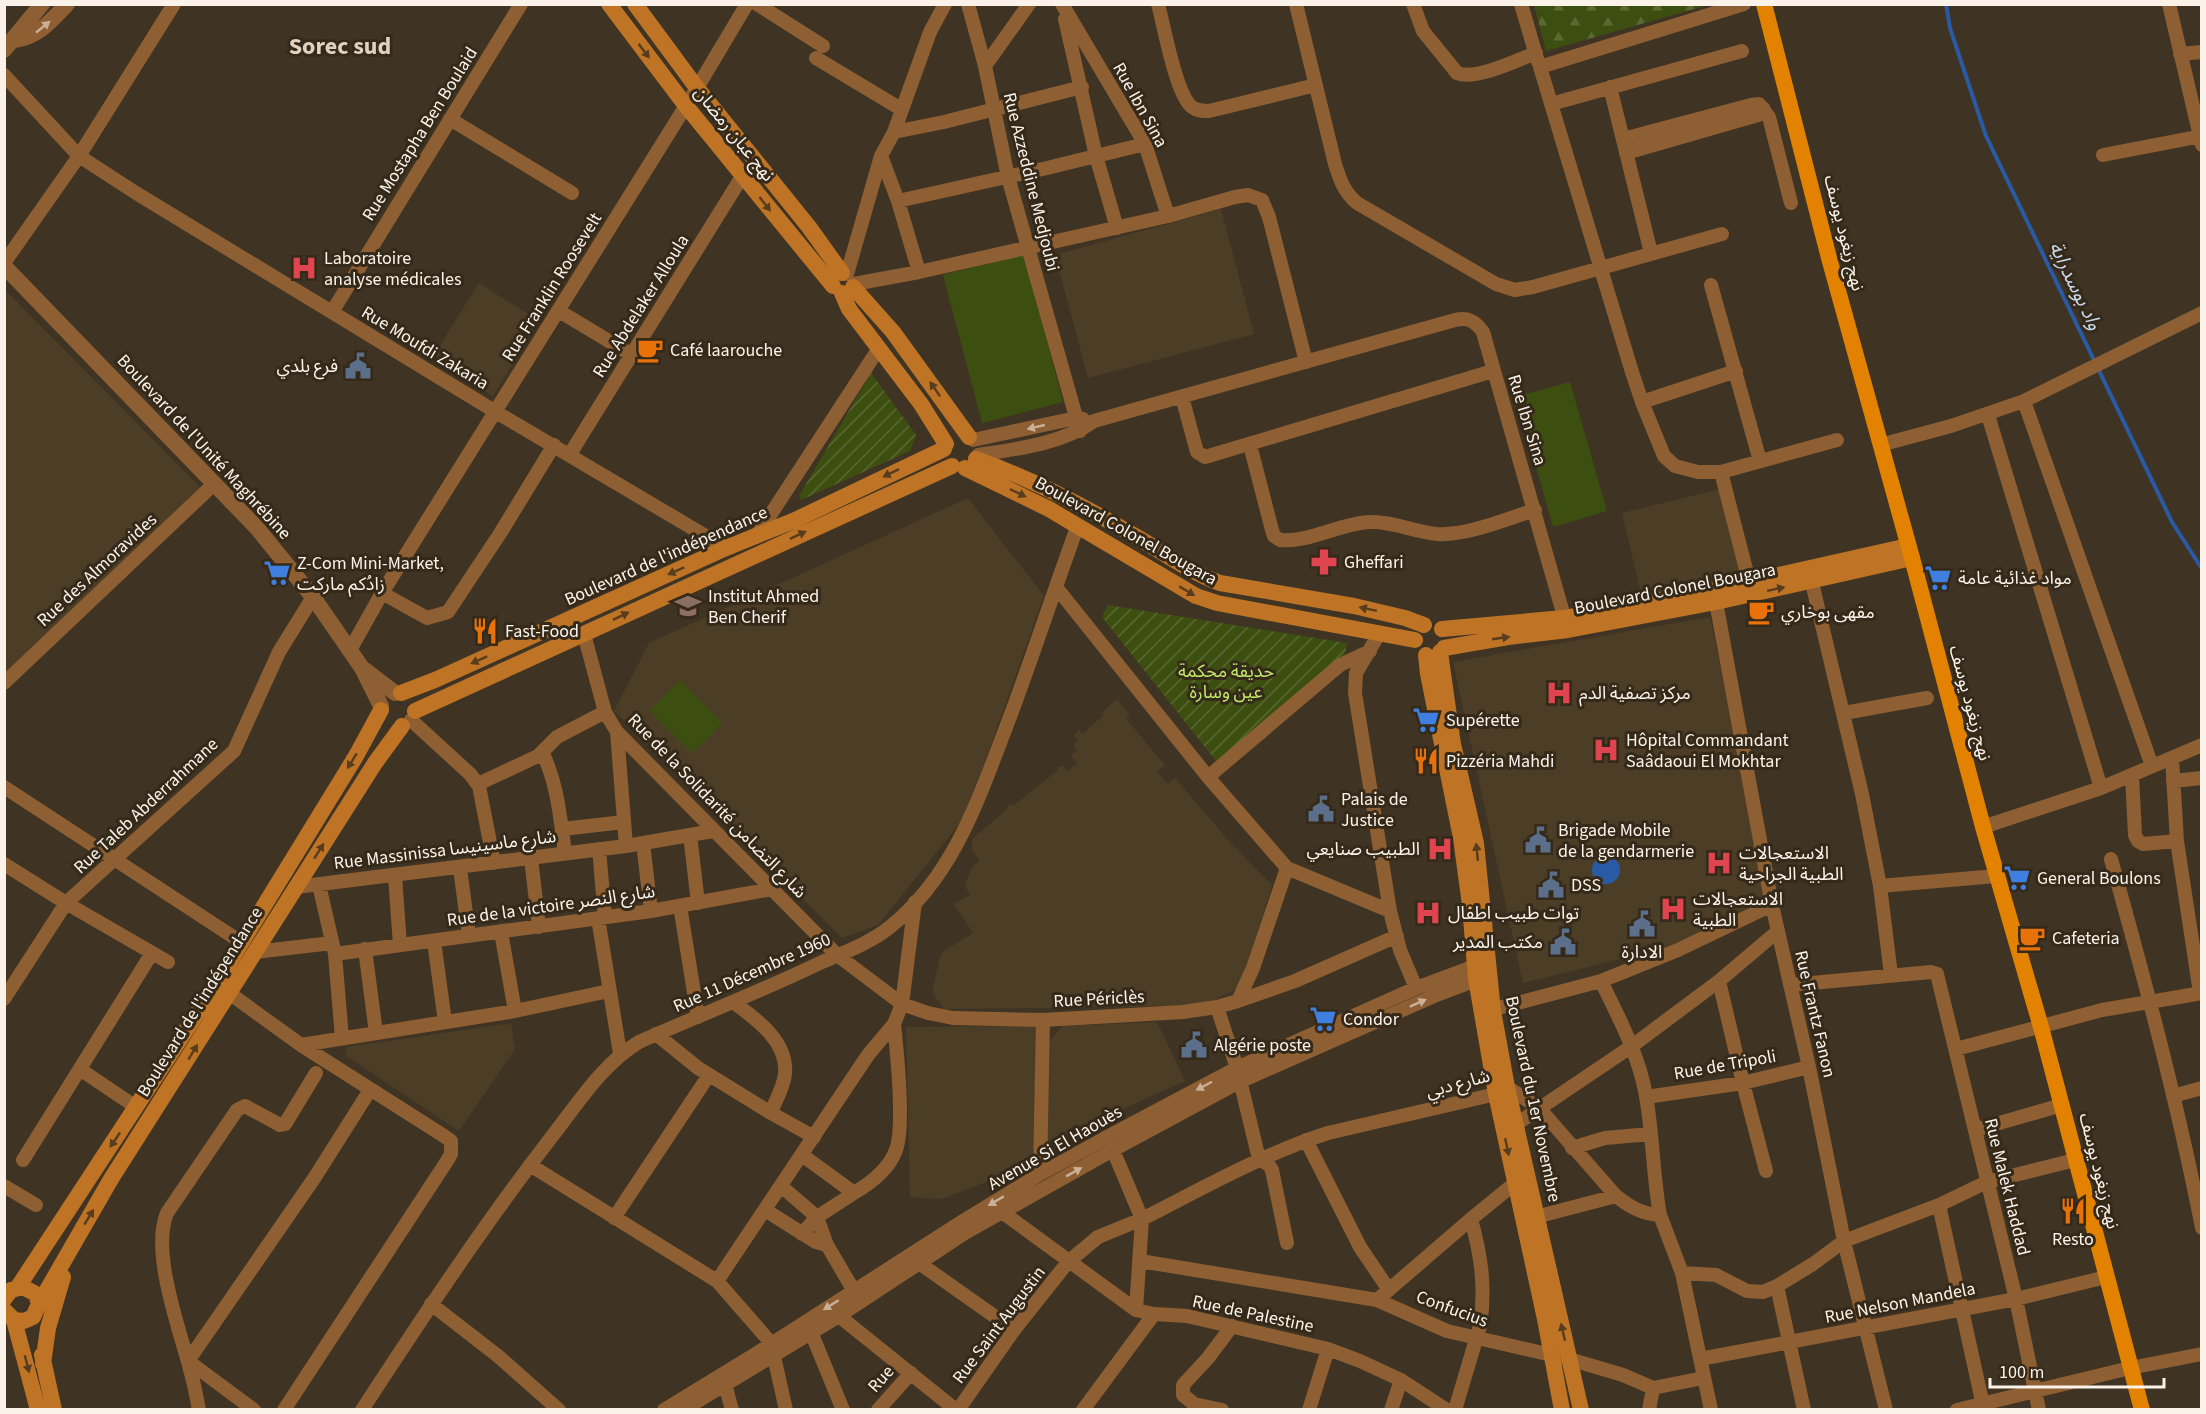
<svg xmlns="http://www.w3.org/2000/svg" width="2206" height="1414" viewBox="0 0 2206 1414" font-family="'Source Sans 3','Noto Sans Arabic',sans-serif">
  <style>
    .built { fill: #4c3d27 }
    .green { fill: #3d4f10 }
    .forest { fill: url(#forest-firs) }
    .garden { fill: url(#garden-furrows) }
    .water { fill: #2b5aa4 }
    .lines { fill: none; stroke-linecap: round; stroke-linejoin: round }
    .stream { stroke: #2b5aa4; stroke-width: 4 }
    .minor { stroke: #8e5f33; stroke-width: 14 }
    .tertiary { stroke: #8e5f33; stroke-width: 16 }
    .secondary { stroke: #be7325; stroke-width: 16 }
    .primary { stroke: #e38201; stroke-width: 16 }
    .oneway { fill: #cab098 }
    .oneway2 { fill: #573c1d }
    .labels { text-anchor: middle; dominant-baseline: central; stroke-width: 6; stroke-linejoin: round; paint-order: stroke }
    .street-label { font-size: 18px; fill: #fbf3ea; stroke: #352a1a }
    .poi-label { font-size: 18px; fill: #fbf3ea; stroke: #352a1a; text-anchor: start }
    .park-label { font-size: 18px; fill: #c0e96b; stroke: #352a1a }
    .water-label { font-size: 20px; font-style: italic; fill: #c9d7eb; stroke: #352a1a }
    .district-label { font-size: 24px; font-weight: bold; fill: #e0d2bf; stroke: #352a1a }
  </style>
  <defs>
    <pattern id="forest-firs" width="22" height="20" patternUnits="userSpaceOnUse" patternTransform="scale(1.5)"><rect width="22" height="20" fill="#3d4f10"/><path d="M5 1l3.5 6h-7zM16 11l3.5 6h-7z" fill="#5a6933"/></pattern>
    <pattern id="garden-furrows" width="10" height="10" patternUnits="userSpaceOnUse" patternTransform="scale(1.5)"><rect width="10" height="10" fill="#3d4f10"/><path d="M-1 1l2-2M0 10L10 0M9 11l2-2" fill="none" stroke="#5a6933"/></pattern>
  </defs>
  <rect width="100%" height="100%" fill="#3f3424"/>
  <path class="built" d="M1221,209L1254,334L1088,378L1055,255Z
    M479,283L539,321L493,396L432,358Z
    M5,290L202,489L5,672Z
    M1724,488L1746,577L1643,602L1622,513Z
    M968,498L1044,596L965,817L878,925L842,938L614,711L649,643Z
    M1710,617L1771,904L1687,943L1523,983L1453,662Z
    M1117,699L1130,715L1126,719L1165,765L1157,771L1165,781L1168,784L1175,778L1228,840L1272,885L1241,987L1202,1006L944,1009L932,992L941,953L973,933L954,904L970,895L965,886L972,867L980,860L972,849V839L1006,810L1009,805H1014L1057,771L1058,767L1063,766L1068,771L1077,763L1071,755L1077,750L1073,745L1078,741L1074,735L1079,730L1082,734L1104,715L1102,712Z
    M1157,1022L1185,1081L1047,1143L1049,1042L1062,1026Z
    M511,1023L515,1049L459,1131L345,1055L347,1047Z
    M1036,1026L1037,1162L942,1199L910,1197L906,1027Z"/>
  <path class="green" d="M1024,254L1063,402L982,423L943,275Z
    M1570,382L1607,511L1553,527L1516,397Z
    M680,680L723,723L692,753L650,711Z"/>
  <path class="forest" d="M1534,5V4L1708,5L1546,51Z"/>
  <path class="garden" d="M871,373L916,435L910,451L801,500L799,496Z
    M1108,605L1347,643L1344,660L1216,761L1102,617Z"/>
  <path class="water" d="M1592 870a14 14 0 1 1 28 0a14 14 0 1 1-28 0Z"/>
  <g class="lines">
    <path class="stream" d="M1946,4L1950,28L1986,136L2172,522L2202,569"/>
    <path class="minor" d="M757,4L823,46
      M968,4L985,66L1008,177L1080,431
      M1062,4L1145,144L1168,216L1235,197L1248,195L1262,200L1269,217L1306,362
      M1158,4C1164,26 1176,95 1192,107C1197,111 1203,111 1209,111L1316,85
      M1296,4L1335,164C1340,180 1344,192 1357,203L1496,284L1515,290L1533,287L1722,234
      M1413,4L1423,31L1457,73C1475,81 1517,60 1536,53
      M1521,4L1538,62
      M1744,4L1540,67L1632,372L1642,402L1664,456L1675,466L1698,472H1721L1837,440
      M2169,4L2202,145
      M1065,19L1096,156L1117,228
      M2180,54L2202,52
      M816,58L901,109
      M985,66L1029,4
      M4,75L79,156L136,193L496,412L726,548
      M1610,87L1651,253
      M1551,104L1742,51
      M450,119L572,193
      M894,132L944,122L1082,87
      M1623,139L1751,105L1759,104L1769,117L1791,203
      M1626,153L1758,115L1762,113L1763,108
      M2103,155L2202,136
      M881,156L898,201L919,272
      M898,201L1047,168L1145,144
      M4,263L79,156L174,4
      M847,274L881,156L894,132L930,32L945,4
      M854,284L919,272L1168,216
      M1711,285L1760,461
      M559,311L632,355
      M332,312L521,4
      M1182,397L1197,452L1205,457L1493,371
      M2024,401L2152,766
      M1642,402L1736,371
      M1988,415L2101,788
      M973,440L1076,418L1083,419
      M1250,445L1272,530L1274,536L1280,540C1309,543 1340,523 1370,522C1392,521 1415,532 1437,534C1467,536 1506,519 1535,510
      M1880,445L1951,426L2024,401L2202,313
      M570,454L743,175
      M978,455C1016,449 1062,444 1094,421L1455,320C1468,317 1475,321 1483,332L1567,627
      M1721,472L1749,581
      M756,537L879,348
      M1809,570L1862,794L1880,886L1996,876
      M1056,587L1208,777L1287,868L1390,911L1355,693L1356,673L1379,634
      M382,593L427,618L448,612L501,532L554,445
      M1710,594L1716,602L1772,905L1809,1067L1844,1241L1886,1410
      M584,634L605,712L617,732L837,955L902,1004L928,1013L953,1018L1043,1020L1183,1012L1217,1007L1238,1001L1253,968L1287,868
      M350,650L382,593L697,88L747,4
      M4,683L214,484
      M1844,713L1927,698
      M411,720L470,774L479,786L494,863
      M542,752C558,784 560,818 565,853
      M2172,758L2177,841L2200,993
      M2132,775L2135,835L2138,841L2143,844L2177,841
      M1208,777L1340,665L1370,651
      M2173,781L2202,778
      M478,784L538,756L557,737L605,712
      M4,787L241,942
      M1983,827L2101,788L2202,745
      M562,829L624,822
      M690,835L698,903
      M643,843L651,911
      M626,846L713,831
      M599,849L605,917
      M531,858L539,927
      M2111,859C2145,981 2178,1104 2202,1228
      M4,864L66,903L168,962
      M460,868L469,936
      M395,876L400,945
      M319,885L335,954L342,1038
      M1880,886L1891,975
      M296,887L626,846L617,732
      M680,906L698,1017
      M1390,911L1400,950L1416,988
      M598,918L620,1053
      M501,932L515,1011
      M434,941L445,1022
      M365,949L376,1033
      M255,952L332,943
      M335,954L651,911L772,889
      M1601,981C1619,1018 1639,1055 1646,1096C1653,1136 1653,1176 1660,1215
      M1719,981L1743,1083L1766,1171
      M1790,985L1931,972L1937,974L2016,1299L2039,1410
      M229,993L301,1045L444,1136L451,1141V1154L447,1161L284,1410
      M4,999L66,903L234,751L279,652L313,597
      M1238,1001L1295,981L1397,936
      M733,1002C756,1019 788,1041 785,1074C784,1087 775,1101 771,1113
      M1217,1007L1237,1068L1259,1159L1269,1165L1272,1170L1287,1243
      M1483,1012L1601,981L1678,950L1772,905
      M656,1034L698,1068L771,1113L814,1137
      M301,1045L515,1011L609,991
      M1956,1049L2102,1010L2202,993
      M81,1070L136,1107
      M2173,1096L2202,1088
      M1646,1097L1743,1083L1809,1067
      M1515,1125L1632,1046L1719,981L1778,931
      M1975,1130L2062,1105
      M1306,1140L1360,1247L1389,1290
      M1572,1148L1605,1138L1650,1134
      M802,1155L854,1193C871,1183 889,1169 896,1150C905,1126 897,1052 894,1024
      M23,1160L152,953
      M530,1165L717,1281L771,1343L786,1410
      M1040,1174L1043,1020
      M1523,1181L1514,1184L1471,1219L1377,1300L1447,1331L1569,1359L1623,1375L1653,1388L1703,1378
      M4,1186L36,1205
      M781,1186L817,1217L827,1245L854,1291
      M1939,1205L1984,1410
      M765,1210L816,1242L827,1245
      M1002,1212L1136,1310
      M614,1218L709,1075
      M1528,1219L1616,1196
      M802,1234L817,1217L854,1193
      M1140,1261L1377,1300
      M919,1263L1014,1330
      M1682,1273L1716,1275L1747,1291L1763,1292L1777,1286L1813,1264L1844,1241L1939,1205L1987,1182L2075,1160
      M717,1281L868,1055L894,1024L902,1004L915,902
      M1777,1286L1804,1410
      M431,1304L498,1356L559,1410
      M1154,1314L1136,1310L1142,1219C1203,1188 1263,1154 1328,1133L1496,1094L1507,1087L1539,1108L1616,1196C1630,1207 1642,1214 1660,1215L1682,1273L1711,1410
      M839,1316L956,1410
      M811,1332L843,1410
      M1700,1359L2016,1299L2106,1277
      M725,1384L732,1410
      M1194,1404L1222,1410
      M199,1410C197,1399 195,1388 192,1377C182,1335 150,1254 167,1213L237,1110L245,1106L280,1125L285,1124L316,1073
      M254,1410L188,1361L315,1177L370,1090
      M362,1410C422,1318 483,1226 550,1139C577,1105 601,1065 639,1042C700,1015 762,991 822,962C845,952 870,943 890,927C953,876 977,803 1005,730C1031,662 1053,593 1078,525
      M664,1410L754,1355L960,1223L1040,1174L1111,1135L1237,1068L1416,988L1483,963
      M683,1410L839,1316L965,1233L1113,1150L1239,1082L1434,996L1484,977
      M878,1410L911,1373
      M958,1410L1014,1330L1068,1262L1098,1237L1142,1219L1113,1150
      M1083,1410L1154,1314L1187,1316L1328,1349L1360,1361L1401,1380L1447,1410
      M1194,1410V1404L1183,1395V1385L1208,1358L1232,1326
      M1309,1410L1328,1349
      M1391,1410L1401,1380
      M1455,1410L1480,1326C1486,1288 1481,1255 1471,1219
      M1649,1410L1653,1388
      M1957,1410L2130,1368L2202,1354"/>
    <path class="tertiary" d="M14,40C38,37 50,22 67,4
      M4,50L42,4
      M4,266L257,528L313,597L362,668L381,706
      M365,670L395,693"/>
    <path class="secondary" d="M609,4L686,106L833,286
      M635,4L697,88L809,227L842,273
      M853,287L893,332L969,437
      M842,293L849,309L921,404L946,444
      M976,459C1032,479 1084,506 1135,536C1163,552 1189,572 1220,583L1354,606L1405,618L1424,625
      M965,468L1049,509L1196,596L1217,603L1415,640
      M1442,629L1564,618L1708,591L1908,546
      M1444,648L1508,637L1568,630L1716,602L1912,558
      M1440,652L1453,744L1476,843L1493,1011L1507,1087L1581,1410
      M1426,655L1428,674L1461,838L1470,905L1476,979L1496,1094L1545,1319L1562,1410
      M401,693L435,680L726,548L793,521L944,449
      M415,711L952,466
      M18,1287L213,989L356,756L381,710
      M4,1299L11,1290L23,1287L36,1294L39,1304L33,1317L24,1321L14,1320L4,1310
      M39,1304L111,1179L375,763L402,726
      M14,1320L38,1410
      M42,1355L54,1410
      M43,1364L48,1328L63,1277"/>
    <path class="primary" d="M1764,4L1829,258L1912,558L1983,827L2041,1027L2142,1410"/>
  </g>
  <defs><path id="oneway-solid" d="M-6-.8H1V-3.2L6.5 0L1 3.2V.8H-6Z" transform="scale(1.5)"/></defs>
  <g class="oneway">
    <use href="#oneway-solid" transform="translate(43 27) rotate(-39)"/>
    <use href="#oneway-solid" transform="translate(1036 427) rotate(167)"/>
    <use href="#oneway-solid" transform="translate(1418 1003) rotate(-24)"/>
    <use href="#oneway-solid" transform="translate(1204 1086) rotate(152)"/>
    <use href="#oneway-solid" transform="translate(1074 1172) rotate(-29)"/>
    <use href="#oneway-solid" transform="translate(996 1201) rotate(149)"/>
    <use href="#oneway-solid" transform="translate(831 1305) rotate(148)"/>
  </g>
  <g class="oneway2">
    <use href="#oneway-solid" transform="translate(644 51) rotate(53)"/>
    <use href="#oneway-solid" transform="translate(765 204) rotate(52)"/>
    <use href="#oneway-solid" transform="translate(935 389) rotate(-125)"/>
    <use href="#oneway-solid" transform="translate(891 473) rotate(154)"/>
    <use href="#oneway-solid" transform="translate(1018 493) rotate(26)"/>
    <use href="#oneway-solid" transform="translate(798 535) rotate(-25)"/>
    <use href="#oneway-solid" transform="translate(676 571) rotate(156)"/>
    <use href="#oneway-solid" transform="translate(1776 589) rotate(-12)"/>
    <use href="#oneway-solid" transform="translate(1187 591) rotate(31)"/>
    <use href="#oneway-solid" transform="translate(1368 609) rotate(-168)"/>
    <use href="#oneway-solid" transform="translate(621 616) rotate(-26)"/>
    <use href="#oneway-solid" transform="translate(1501 638) rotate(-8)"/>
    <use href="#oneway-solid" transform="translate(479 660) rotate(156)"/>
    <use href="#oneway-solid" transform="translate(352 761) rotate(122)"/>
    <use href="#oneway-solid" transform="translate(319 851) rotate(-58)"/>
    <use href="#oneway-solid" transform="translate(1477 852) rotate(-96)"/>
    <use href="#oneway-solid" transform="translate(193 1052) rotate(-59)"/>
    <use href="#oneway-solid" transform="translate(115 1140) rotate(124)"/>
    <use href="#oneway-solid" transform="translate(1507 1147) rotate(78)"/>
    <use href="#oneway-solid" transform="translate(89 1217) rotate(-59)"/>
    <use href="#oneway-solid" transform="translate(1563 1332) rotate(-103)"/>
    <use href="#oneway-solid" transform="translate(27 1364) rotate(76)"/>
  </g>
  <defs>
    <g id="hospital-bare" transform="scale(2.07)"><path d="M-5-5h3v3.5h4V-5h3V5h-3V1.5h-4V5h-3Z" fill="#e0444e" stroke="#352a1a" stroke-width="2.5" paint-order="stroke"/></g>
    <g id="cafe-bare" transform="scale(2.07)"><path d="M-5.5-4.5H6V0H3Q3 3.5 0 3.5H-2.5Q-5.5 3.5-5.5 0ZM3-3.2v2h1.7v-2ZM-6 4.5H4V6H-6Z" fill="#e8710a" stroke="#352a1a" stroke-width="2.5" paint-order="stroke"/></g>
    <g id="civic-bare" transform="scale(2.07)"><path d="M-.6-6.5H3V-4.5H.6V-3L4-1V1h2V6H-6V1h2V-1L-.6-3ZM-1.2 2.5V6h2.4V2.5Z" fill="#5c6f8a" stroke="#352a1a" stroke-width="2.5" paint-order="stroke"/></g>
    <g id="pharmacy-bare" transform="scale(2.07)"><path d="M-2-6h4v4h4v4h-4v4h-4v-4h-4v-4h4Z" fill="#e0444e" stroke="#352a1a" stroke-width="2.5" paint-order="stroke"/></g>
    <g id="supermarket-bare" transform="scale(2.07)"><path d="M-6-5.5h2.5l.6 2H6L4.5 2H-2.5L-4.4-4H-6ZM-1.5 3.2a1.3 1.3 0 1 0 .1 0ZM3 3.2a1.3 1.3 0 1 0 .1 0Z" fill="#3f7fe0" stroke="#352a1a" stroke-width="2.5" paint-order="stroke"/></g>
    <g id="university-bare" transform="scale(2.07)"><path d="M0-5L7-2L0 1L-7-2ZM-4 1L0 2.5L4 1V4Q0 6-4 4Z" fill="#8d6e63" stroke="#352a1a" stroke-width="2.5" paint-order="stroke"/></g>
    <g id="restaurant-bare" transform="scale(2.07)"><path d="M-5-6h1v4h1v-4h1v4h1v-4h1v5L-1.5 .5V6h-2V.5L-5-1ZM5-6V6H3V1.5H1.5Q1.5-4 5-6Z" fill="#e8710a" stroke="#352a1a" stroke-width="2.5" paint-order="stroke"/></g>
  </defs>
  <g fill-rule="evenodd">
    <use href="#hospital-bare" x="304" y="268"/>
    <use href="#cafe-bare" x="650" y="350"/>
    <use href="#civic-bare" x="358" y="366"/>
    <use href="#pharmacy-bare" x="1324" y="562"/>
    <use href="#supermarket-bare" x="277" y="573"/>
    <use href="#supermarket-bare" x="1938" y="578"/>
    <use href="#university-bare" x="688" y="606"/>
    <use href="#cafe-bare" x="1761" y="612"/>
    <use href="#restaurant-bare" x="485" y="631"/>
    <use href="#hospital-bare" x="1559" y="693"/>
    <use href="#supermarket-bare" x="1426" y="720"/>
    <use href="#hospital-bare" x="1606" y="750"/>
    <use href="#restaurant-bare" x="1426" y="761"/>
    <use href="#civic-bare" x="1321" y="809"/>
    <use href="#civic-bare" x="1538" y="840"/>
    <use href="#hospital-bare" x="1440" y="849"/>
    <use href="#hospital-bare" x="1719" y="863"/>
    <use href="#supermarket-bare" x="2017" y="878"/>
    <use href="#civic-bare" x="1551" y="885"/>
    <use href="#hospital-bare" x="1673" y="909"/>
    <use href="#hospital-bare" x="1428" y="913"/>
    <use href="#civic-bare" x="1642" y="924"/>
    <use href="#cafe-bare" x="2032" y="938"/>
    <use href="#civic-bare" x="1563" y="942"/>
    <use href="#supermarket-bare" x="1323" y="1019"/>
    <use href="#civic-bare" x="1194" y="1045"/>
    <use href="#restaurant-bare" x="2073" y="1211"/>
  </g>
  <g class="labels">
    <g class="street-label">
      <text transform="translate(1140 105) rotate(61)">Rue Ibn Sina</text>
      <text transform="translate(420 134) rotate(-58)">Rue Mostapha Ben Boulaid</text>
      <text transform="translate(734 134) rotate(51)">نهج عبان رمضان</text>
      <text transform="translate(1031 182) rotate(76)">Rue Azzeddine Medjoubi</text>
      <text transform="translate(1844 233) rotate(76)">نهج زيغود يوسف</text>
      <text transform="translate(552 287) rotate(-58)">Rue Franklin Roosevelt</text>
      <text transform="translate(641 306) rotate(-58)">Rue Abdelaker Alloula</text>
      <text transform="translate(425 348) rotate(31)">Rue Moufdi Zakaria</text>
      <text transform="translate(1527 420) rotate(73)">Rue Ibn Sina</text>
      <text transform="translate(204 447) rotate(47)">Boulevard de l'Unité Maghrébine</text>
      <text transform="translate(1126 531) rotate(29)">Boulevard Colonel Bougara</text>
      <text transform="translate(666 556) rotate(-24)">Boulevard de l'indépendance</text>
      <text transform="translate(97 570) rotate(-43)">Rue des Almoravides</text>
      <text transform="translate(1675 589) rotate(-11)">Boulevard Colonel Bougara</text>
      <text transform="translate(1970 703) rotate(75)">نهج زيغود يوسف</text>
      <text transform="translate(146 806) rotate(-43)">Rue Taleb Abderrahmane</text>
      <text transform="translate(717 806) rotate(46)">Rue de la Solidarité شارع التضامن</text>
      <text transform="translate(445 850) rotate(-7)">Rue Massinissa شارع ماسينيسا</text>
      <text transform="translate(551 906) rotate(-8)">Rue de la victoire شارع النصر</text>
      <text transform="translate(752 973) rotate(-24)">Rue 11 Décembre 1960</text>
      <text transform="translate(1099 999) rotate(-3)">Rue Périclès</text>
      <text transform="translate(200 1002) rotate(-58)">Boulevard de l'indépendance</text>
      <text transform="translate(1815 1014) rotate(77)">Rue Frantz Fanon</text>
      <text transform="translate(1725 1065) rotate(-10)">Rue de Tripoli</text>
      <text transform="translate(1458 1084) rotate(-15)">شارع دبي</text>
      <text transform="translate(1533 1099) rotate(78)">Boulevard du 1er Novembre</text>
      <text transform="translate(1055 1148) rotate(-30)">Avenue Si El Haouès</text>
      <text transform="translate(2099 1171) rotate(76)">نهج زيغود يوسف</text>
      <text transform="translate(2007 1187) rotate(76)">Rue Malek Haddad</text>
      <text transform="translate(1900 1303) rotate(-11)">Rue Nelson Mandela</text>
      <text transform="translate(1452 1309) rotate(20)">Confucius</text>
      <text transform="translate(1253 1314) rotate(12)">Rue de Palestine</text>
      <text transform="translate(999 1325) rotate(-53)">Rue Saint Augustin</text>
      <text transform="translate(881 1379) rotate(-48)">Rue</text>
    </g>
    <g class="poi-label">
      <text x="324" y="258">Laboratoire<tspan x="324" dy="21">analyse médicales</tspan></text>
      <text x="670" y="350">Café laarouche</text>
      <text x="338" y="366" text-anchor="end">فرع بلدي</text>
      <text x="1344" y="562">Gheffari</text>
      <text x="297" y="563">Z-Com Mini-Market,<tspan x="297" dy="21">زادُكم ماركت</tspan></text>
      <text x="1958" y="578">مواد غذائية عامة</text>
      <text x="708" y="596">Institut Ahmed<tspan x="708" dy="21">Ben Cherif</tspan></text>
      <text x="1781" y="612">مقهى بوخاري</text>
      <text x="505" y="631">Fast-Food</text>
      <text x="1579" y="693">مركز تصفية الدم</text>
      <text x="1446" y="720">Supérette</text>
      <text x="1626" y="740">Hôpital Commandant<tspan x="1626" dy="21">Saâdaoui El Mokhtar</tspan></text>
      <text x="1446" y="761">Pizzéria Mahdi</text>
      <text x="1341" y="799">Palais de<tspan x="1341" dy="21">Justice</tspan></text>
      <text x="1558" y="830">Brigade Mobile<tspan x="1558" dy="21">de la gendarmerie</tspan></text>
      <text x="1420" y="849" text-anchor="end">الطبيب صنايعي</text>
      <text x="1739" y="853">الاستعجالات<tspan x="1739" dy="21">الطبية الجراحية</tspan></text>
      <text x="2037" y="878">General Boulons</text>
      <text x="1571" y="885">DSS</text>
      <text x="1693" y="899">الاستعجالات<tspan x="1693" dy="21">الطبية</tspan></text>
      <text x="1448" y="913">توات طبيب اطفال</text>
      <text x="2052" y="938">Cafeteria</text>
      <text x="1543" y="942" text-anchor="end">مكتب المدير</text>
      <text x="1642" y="952" text-anchor="middle">الادارة</text>
      <text x="1343" y="1019">Condor</text>
      <text x="1214" y="1045">Algérie poste</text>
      <text x="2073" y="1239" text-anchor="middle">Resto</text>
    </g>
    <g class="park-label">
      <text x="1226" y="671">حديقة محكمة<tspan x="1226" dy="21">عين وسارة</tspan></text>
    </g>
    <g class="water-label">
      <text transform="translate(2075 286) rotate(64)">واد بوسدراية</text>
    </g>
    <g class="district-label">
      <text x="340" y="46">Sorec sud</text>
    </g>
  </g>
  <rect width="2206" height="1414" fill="none" stroke="#fbf3ea" stroke-width="12"/>
  <path d="M1990 1378v9h174v-9" fill="none" stroke="#fbf3ea" stroke-width="3"/>
  <text x="1999" y="1378" font-size="18" fill="#fbf3ea" stroke="#352a1a" stroke-width="4.5" paint-order="stroke">100 m</text>
</svg>
